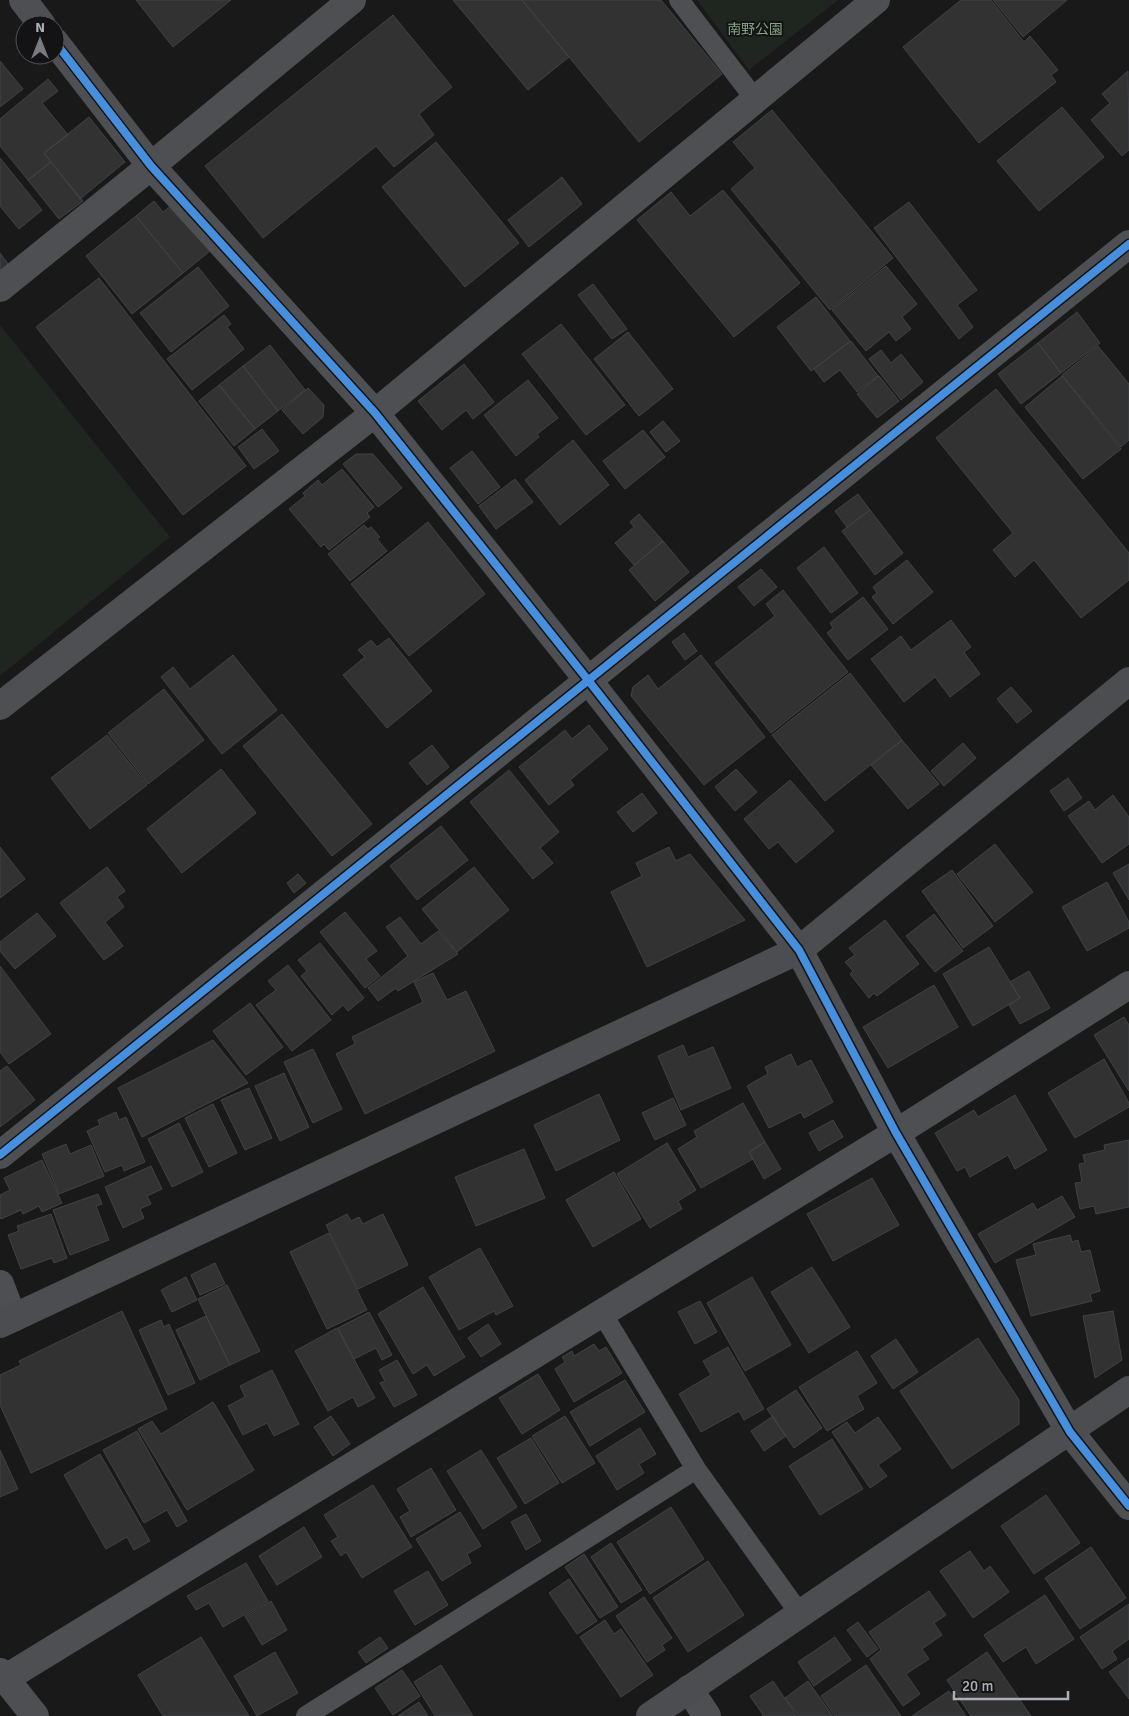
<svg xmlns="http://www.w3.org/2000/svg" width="1129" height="1716" viewBox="0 0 1129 1716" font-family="Signika,'Noto Sans JP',sans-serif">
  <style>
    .green { fill: #1f2620 }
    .building { fill: #323233; stroke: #414245 }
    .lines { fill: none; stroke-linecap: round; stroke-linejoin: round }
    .lane { stroke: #4d4f52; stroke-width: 20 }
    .street { stroke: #4d4f52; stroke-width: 28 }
    .secondary { stroke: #4c4d50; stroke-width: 28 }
    .cycleway-casing { stroke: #131315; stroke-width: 11 }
    .cycleway { stroke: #468fdf; stroke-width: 8 }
    .labels { text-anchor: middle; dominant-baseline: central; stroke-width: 4; stroke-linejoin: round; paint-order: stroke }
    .park-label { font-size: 14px; fill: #83a483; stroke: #131315 }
  </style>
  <rect width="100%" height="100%" fill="#191919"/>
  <path class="green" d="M697,0H838L749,70Z
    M0,325L170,537L0,676Z"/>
  <path class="building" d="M136,0H231L173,47Z
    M453,0H522L569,57L528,90Z
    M522,0H661L722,74L639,142Z
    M961,0H991L1024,42L1030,36L1058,70L1051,75L1056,82L979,143L903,47Z
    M993,0H1067L1023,37Z
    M393,15L452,87L419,114L434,135L394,167L376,146L263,238L205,166Z
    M0,61L23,89L0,107Z
    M1128,71L1129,150L1122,156L1091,120L1110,103L1102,94Z
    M48,79L58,91L42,103L68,135L44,153L51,162L28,180L0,146V119Z
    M1062,107L1104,157L1039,211L997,161Z
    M772,110L893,258L830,310L731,189L755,168L733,142Z
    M89,117L125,162L80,199L44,153Z
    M436,142L519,243L465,287L382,187Z
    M0,158L42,210L19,229L0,206Z
    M51,162L83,201L59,219L28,180Z
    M562,177L582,204L529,247L508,220Z
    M723,190L800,283L734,337L637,220L671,192L690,216Z
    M154,201L163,212L172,205L210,251L183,273L136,216Z
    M909,202L977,290L957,305L973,327L959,339L874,228Z
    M136,216L183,273L132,314L86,256Z
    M0,253L9,265L0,271Z
    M886,266L917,304L902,317L911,329L896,341L889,332L866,351L832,310Z
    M198,267L229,306L171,352L140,313Z
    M99,278L246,466L183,515L36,327Z
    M593,284L627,329L612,339L578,295Z
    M816,297L850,341L811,371L777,327Z
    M1077,312L1100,343L1061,373L1038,343Z
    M224,315L231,324L227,327L244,349L192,390L167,359Z
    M561,324L625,405L586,435L522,354Z
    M628,332L673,389L639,416L594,359Z
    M851,341L878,376L857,392L840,370L824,382L814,369Z
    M1038,343L1061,373L1021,404L998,374Z
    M270,345L305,390L278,411L243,366Z
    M1098,346L1129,384V440L1121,447L1062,375Z
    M881,350L891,363L901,354L923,382L901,400L869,359Z
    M464,364L494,402L473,419L466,410L442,430L418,401Z
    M243,366L278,411L255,429L219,385Z
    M879,376L899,401L877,418L857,394Z
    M1062,376L1121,449L1083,479L1025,407Z
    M528,380L558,418L537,434L539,437L516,456L484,415Z
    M219,385L255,429L234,446L199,401Z
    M308,388L324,405L323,417L303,434L282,410Z
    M996,389L1129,553V580L1081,618L1034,560L1015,577L993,550L1013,533L936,438Z
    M663,421L680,441L666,452L650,432Z
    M262,429L279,451L254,469L238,447Z
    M643,430L665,457L625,489L603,461Z
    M573,440L609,485L560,525L525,480Z
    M472,451L500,487L478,504L450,468Z
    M356,454H373L402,488L378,507L343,464Z
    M342,469L374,507L367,513L370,517L329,550L324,544L321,547L289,509L305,496L303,493L318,480L322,485Z
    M515,479L533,502L496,529L479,506Z
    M858,494L870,510L847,527L835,511Z
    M870,510L903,553L875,575L842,531Z
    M639,514L663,541L634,565L615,543L634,527L630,522Z
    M428,522L485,594L409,656L351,584Z
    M364,525L368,529L371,527L380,537L377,539L387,551L350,581L328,554Z
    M663,541L689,572L655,601L629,570Z
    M824,547L858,593L831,613L797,568Z
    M907,560L933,592L893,624L872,597L877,593L873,587Z
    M761,569L777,587L754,606L738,587Z
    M783,590L848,672L771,733L715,663L775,616L766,604Z
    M863,597L888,629L848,660L827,633L833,628L830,623Z
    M951,620L971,647L964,652L980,674L950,697L935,677L904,702L871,659L901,636L911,650Z
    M684,633L697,651L685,660L672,642Z
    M389,638L432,691L387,728L343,675L365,657L358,650L371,640L377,647Z
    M233,655L277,710L222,754L161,677L173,667L190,689Z
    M701,655L765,737L704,785L631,696L633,687L648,675L658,689Z
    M850,673L902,740L825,801L772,735Z
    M1011,687L1032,711L1017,723L997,699Z
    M164,689L204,740L148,784L108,733Z
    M282,714L372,824L332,856L243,746Z
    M589,725L608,749L570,780L574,785L549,805L519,767L565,730L572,739Z
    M107,735L147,785L90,829L51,778Z
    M902,740L939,784L908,809L871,765Z
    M963,743L976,758L944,786L931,771Z
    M432,745L449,767L427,785L409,763Z
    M221,769L256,813L182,873L147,829Z
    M736,769L757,792L735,811L715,787Z
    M509,770L559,832L540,848L553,863L533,879L470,802Z
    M1068,778L1082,798L1064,811L1050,791Z
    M790,780L834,831L796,863L778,842L769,849L744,819Z
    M642,793L657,813L633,832L617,812Z
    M1113,795L1129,817V844L1102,863L1068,816L1089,801L1095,810Z
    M441,826L468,860L417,900L390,866Z
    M995,844L1033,892L995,922L957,874Z
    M0,847L25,879L0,898Z
    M669,847L676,861L690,854L745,920L647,967L611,892L642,876L636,863Z
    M1129,864V900L1113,873Z
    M107,867L125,891L117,897L124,907L105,922L123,946L104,960L60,903Z
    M474,867L509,910L457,952L422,909Z
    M952,870L993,926L963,948L922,891Z
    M298,874L306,883L294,893L287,883Z
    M1107,882L1129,922V928L1087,951L1062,907Z
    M345,912L377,951L366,959L380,976L365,988L320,932Z
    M37,913L56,936L15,969L0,951V942Z
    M934,914L963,951L935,972L906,936Z
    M400,917L421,944L438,931L458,954L398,991L396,988L378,1001L368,988L408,956L386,927Z
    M885,920L919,964L877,996L874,993L869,998L850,974L853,971L845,962L855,955L849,948Z
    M320,943L364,998L348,1011L343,1005L332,1015L301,976L307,971L298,960Z
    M989,947L1020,998L973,1026L943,974Z
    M288,965L331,1020L292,1051L256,1005L276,990L268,981Z
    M0,966L51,1034L9,1064L0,1052Z
    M1029,971L1050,1008L1020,1024L1009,1005L1020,998L1010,982Z
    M433,973L447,1000L466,991L495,1051L365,1114L336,1054L355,1044L352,1037L423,1002L414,982Z
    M934,985L958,1027L888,1068L863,1027Z
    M250,1003L283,1047L246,1075L213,1031Z
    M1124,1017L1129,1025V1091L1094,1035Z
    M213,1040L248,1083L142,1137L118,1088Z
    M683,1045L688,1057L713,1047L731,1088L681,1110L658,1056Z
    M313,1049L342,1109L313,1123L284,1062Z
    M791,1054L797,1067L811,1060L833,1102L804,1118L801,1112L769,1128L747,1086L768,1074L765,1067Z
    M1104,1059L1129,1103V1107L1075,1138L1048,1093Z
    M7,1066L35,1100L0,1127V1071Z
    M284,1073L309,1127L280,1141L255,1086Z
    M249,1088L272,1138L245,1150L221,1100Z
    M599,1094L620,1140L556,1171L534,1125Z
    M1015,1095L1047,1150L1015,1169L1008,1155L970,1177L965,1167L957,1171L935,1133L974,1110L978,1117Z
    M673,1098L686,1125L655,1140L642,1113Z
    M743,1103L765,1142L749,1152L753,1159L701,1188L678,1149L697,1137L694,1131Z
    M213,1104L237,1153L209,1167L185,1118Z
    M116,1112L119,1120L126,1117L145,1162L124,1171L122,1165L105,1172L87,1131L100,1125L98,1120Z
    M833,1120L843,1137L819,1151L809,1133Z
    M179,1123L203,1172L172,1187L148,1139Z
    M1129,1140V1207L1096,1214L1094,1206L1080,1209L1075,1183L1082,1182L1079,1164L1085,1163L1083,1155L1105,1150L1104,1145Z
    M765,1142L781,1169L764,1179L749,1152Z
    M667,1143L696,1190L678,1201L682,1209L650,1228L617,1174Z
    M66,1144L70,1154L91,1145L104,1176L59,1194L42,1154Z
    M524,1149L545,1198L476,1226L455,1177Z
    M42,1160L62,1203L42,1212L39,1206L23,1214L21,1210L1,1219L0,1216V1195L10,1190L4,1178Z
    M151,1166L162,1189L147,1196L151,1204L140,1209L144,1218L123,1228L105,1187Z
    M614,1172L641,1219L593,1247L566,1200Z
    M872,1178L899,1225L833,1261L807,1214Z
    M98,1194L102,1204L96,1206L109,1240L70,1255L53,1210Z
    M1062,1196L1075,1217L995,1263L978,1234L1033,1203L1037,1210Z
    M51,1214L67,1258L54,1263L52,1258L21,1269L8,1235L19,1231L17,1226Z
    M347,1214L351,1221L359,1217L363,1224L383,1214L408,1265L358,1289L326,1225Z
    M329,1233L367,1310L327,1329L290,1252Z
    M1070,1235L1072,1242L1078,1240L1081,1252L1090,1250L1100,1291L1090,1294L1092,1301L1031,1316L1016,1260L1036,1255L1033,1244Z
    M480,1248L513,1306L496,1315L494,1311L459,1330L429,1277Z
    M215,1263L225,1284L200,1295L191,1275Z
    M812,1267L850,1327L809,1353L771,1292Z
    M186,1277L197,1300L172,1312L161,1290Z
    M752,1277L791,1345L745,1371L707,1303Z
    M227,1285L260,1351L230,1365L198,1299Z
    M423,1287L465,1357L434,1376L427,1365L413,1374L378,1314Z
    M700,1301L717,1332L695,1344L678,1312Z
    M122,1311L167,1409L31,1473L0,1405V1375L21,1365L19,1361Z
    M1113,1311L1122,1360L1095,1378L1083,1316Z
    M369,1312L392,1355L382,1360L376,1348L354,1359L338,1328Z
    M206,1316L230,1365L200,1380L176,1330Z
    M161,1320L164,1327L169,1324L195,1383L168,1395L139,1330Z
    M488,1324L501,1344L481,1357L468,1338Z
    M337,1328L375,1398L358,1407L353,1397L328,1411L295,1351Z
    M978,1338L1019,1400V1424L952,1469L900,1391Z
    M896,1339L918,1372L893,1389L871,1356Z
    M594,1344L599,1351L606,1347L622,1373L574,1402L555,1369L565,1362L562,1357L572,1351L574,1356Z
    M728,1347L764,1409L744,1420L739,1411L701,1432L679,1394L711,1375L703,1361Z
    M857,1351L877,1383L857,1396L864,1409L827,1431L799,1387Z
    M397,1360L417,1395L394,1407L380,1383L385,1381L379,1370Z
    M272,1370L299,1424L274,1436L267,1423L243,1435L228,1406L245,1397L240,1386Z
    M538,1374L560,1410L522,1434L499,1398Z
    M625,1380L645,1412L590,1446L570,1412Z
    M796,1390L822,1428L794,1448L767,1409Z
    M213,1402L254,1470L187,1510L138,1429L152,1421L161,1434Z
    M331,1416L350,1444L333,1456L314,1427Z
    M565,1416L595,1463L562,1483L532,1436Z
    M773,1416L786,1436L764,1451L751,1431Z
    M878,1417L901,1449L878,1465L887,1476L870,1488L832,1432L847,1422L855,1433Z
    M640,1428L656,1454L639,1464L644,1473L617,1490L596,1456Z
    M137,1431L187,1521L177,1527L167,1510L144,1523L103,1450Z
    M531,1438L559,1483L525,1504L497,1458Z
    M832,1439L863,1489L820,1515L789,1466Z
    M0,1450L18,1489L0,1497Z
    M481,1450L517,1507L483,1529L447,1471Z
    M100,1454L150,1541L134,1550L127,1537L106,1549L64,1475Z
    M431,1468L456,1510L411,1537L400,1517L410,1511L397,1489Z
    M373,1485L412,1547L362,1578L346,1552L341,1556L331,1541L338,1537L324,1515Z
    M1046,1495L1080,1543L1034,1574L1001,1526Z
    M671,1507L704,1559L650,1594L617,1542Z
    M460,1512L481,1546L467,1554L471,1563L442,1581L416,1539Z
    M526,1514L541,1541L526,1550L511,1522Z
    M304,1527L322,1557L277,1585L259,1556Z
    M611,1543L642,1590L621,1603L591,1557Z
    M1091,1547L1126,1598L1080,1629L1045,1578Z
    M970,1551L984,1571L990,1566L1009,1592L973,1618L940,1571Z
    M584,1554L618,1607L600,1618L565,1567Z
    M708,1561L744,1615L688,1652L653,1598Z
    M246,1563L268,1601L223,1627L209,1603L196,1610L187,1596Z
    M428,1571L448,1605L415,1625L394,1591Z
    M569,1579L597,1621L577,1634L549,1593Z
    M929,1591L946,1615L934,1623L942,1635L922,1649L929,1659L906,1674L920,1694L903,1706L870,1659L881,1650L869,1632Z
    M1045,1595L1074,1639L1036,1664L1026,1647L1003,1662L984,1635Z
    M644,1597L672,1638L662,1645L665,1650L647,1662L616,1616Z
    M271,1601L287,1630L262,1645L245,1616Z
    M1129,1604V1639L1112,1651L1117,1659L1102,1669L1080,1637Z
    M605,1620L614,1634L621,1629L653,1675L621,1697L580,1637Z
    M858,1622L878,1649L867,1657L847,1630Z
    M201,1637L249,1716H163L138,1675Z
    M380,1637L388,1648L366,1663L358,1652Z
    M835,1637L851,1660L814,1686L798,1662Z
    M275,1652L298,1693L257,1716L234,1676Z
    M987,1652L1031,1716H971L947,1680Z
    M1129,1658V1699L1109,1672Z
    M441,1665L473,1716H435L414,1682Z
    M866,1665L901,1716H835L821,1696Z
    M402,1670L420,1696L393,1715L375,1688Z
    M773,1681L797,1716H762L763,1715L750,1696Z
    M808,1681L833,1716H799L785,1698Z
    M949,1691L966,1716H912Z
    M419,1702L428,1716H398Z"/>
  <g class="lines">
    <path class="lane" d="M679,0L755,99
      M602,1313L696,1469L800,1614
      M306,1716L696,1469"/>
    <path class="street" d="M23,0L42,25
      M55,42L151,166L375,413L588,680L799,950L896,1133L1070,1432L1129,1506
      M0,288L151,166L352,0
      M0,706L375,413L876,0
      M0,1155L1129,244
      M0,1284L13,1318
      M0,1672L35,1716
      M0,1680L6,1678L896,1133L1129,985
      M689,1689L707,1716"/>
    <path class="secondary" d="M0,1324L799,950L1129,681
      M650,1716L1129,1390"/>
    <g class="cycleway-casing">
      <path id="cycleway" d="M55,42L151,166L375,413L588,680L799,950L896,1133L1070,1432L1129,1506
        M0,1155L1129,244"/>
    </g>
    <use href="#cycleway" class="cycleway"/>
  </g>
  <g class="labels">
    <g class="park-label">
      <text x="755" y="29">南野公園</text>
    </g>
  </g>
  <g transform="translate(40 40)"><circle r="24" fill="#131315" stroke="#505257"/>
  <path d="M0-4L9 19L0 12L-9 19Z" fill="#787b81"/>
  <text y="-8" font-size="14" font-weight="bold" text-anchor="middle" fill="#abb0b9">N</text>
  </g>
  <path d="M954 1691v8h114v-8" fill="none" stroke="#abb0b9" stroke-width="2.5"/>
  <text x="962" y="1691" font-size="15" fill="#abb0b9" stroke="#131315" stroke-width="4" paint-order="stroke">20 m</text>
</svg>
